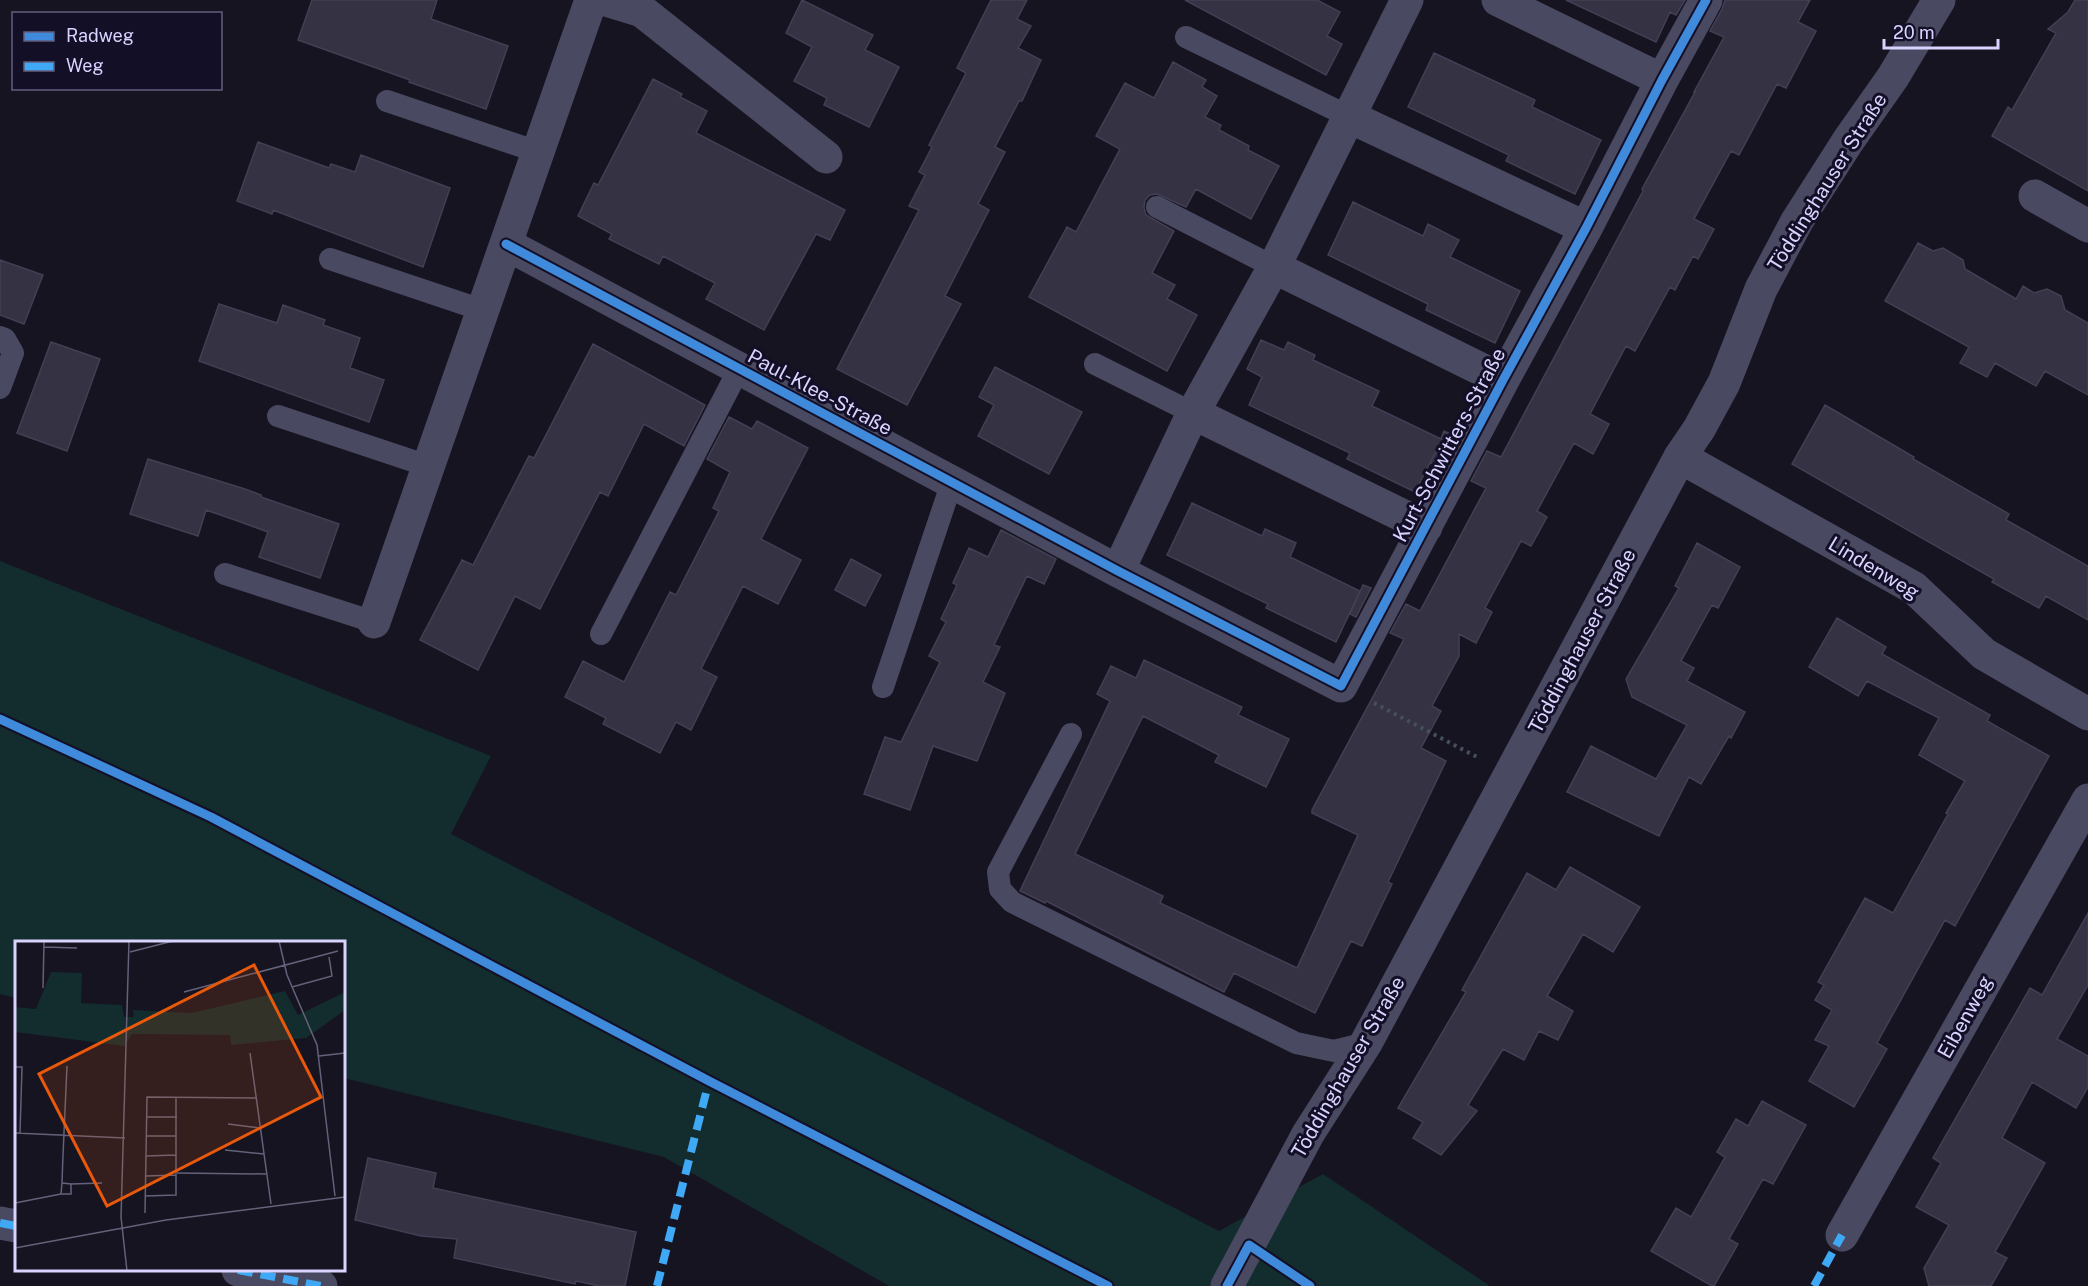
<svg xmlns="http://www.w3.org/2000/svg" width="2088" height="1286" viewBox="0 0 2088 1286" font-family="'Public Sans',sans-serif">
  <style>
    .green { fill: #132c2d }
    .building { fill: #343243; stroke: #433f54; stroke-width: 1.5 }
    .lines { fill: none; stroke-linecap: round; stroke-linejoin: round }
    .path { stroke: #44505f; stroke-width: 4; stroke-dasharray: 3 4.5; stroke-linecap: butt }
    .service { stroke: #4a4962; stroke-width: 22 }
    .minor { stroke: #4a4962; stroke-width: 33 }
    .tertiary { stroke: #4a4962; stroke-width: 33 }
    .quiet { stroke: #3fa9f5; stroke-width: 8; stroke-dasharray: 15 8; stroke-linecap: butt }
    .cycleway-casing { stroke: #130f26; stroke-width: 13 }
    .cycleway { stroke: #408adc; stroke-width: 9 }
    .labels { text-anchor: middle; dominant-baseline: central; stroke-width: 6; stroke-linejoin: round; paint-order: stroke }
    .street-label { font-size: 20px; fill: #d9d4ff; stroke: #130f26 }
    .inset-road { fill: none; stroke: #64617a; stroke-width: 1.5 }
    .view { fill: #e8590c; fill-opacity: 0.15; stroke: #e8590c; stroke-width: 3 }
    .inset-edge { fill: none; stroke: #d9d4ff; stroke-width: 3 }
  </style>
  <rect width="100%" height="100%" fill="#161421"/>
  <path class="green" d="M0,561L491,756L451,834L1219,1231L1323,1174L1490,1286H889L664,1157L344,1078V942H16V998L0,994Z"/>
  <path class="building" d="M312,0H437L431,19L508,46L486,109L409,82L410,80L298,40Z
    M802,0L873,35L865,50L899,67L869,127L824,105L827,98L794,81L812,47L786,33Z
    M991,0H1027L1017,19L1031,26L1018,48L1041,60L1022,101H1019L995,147L1005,152L978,204L989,210L945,296L961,304L907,405L837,369L919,210L909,206L925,175L919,172L932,147L929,145L966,73L957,68Z
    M1185,0H1317L1340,12L1327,36L1342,44L1326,75Z
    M1566,0H1685L1676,15L1670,12L1656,42Z
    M1725,0H1810L1798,22L1816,31L1786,88L1777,84L1739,155L1731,151L1694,219L1714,229L1698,259L1693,256L1675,290L1670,287L1635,351L1626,346L1590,414L1609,424L1593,454L1574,443L1537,511L1547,517L1531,546L1521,541L1485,608L1492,612L1476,643L1459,634V656L1432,706L1441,711L1421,748L1446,761L1388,882L1392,884L1362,946L1351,941L1315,1013L1234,973L1224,992L1046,901L1045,903L1020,891L1110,701L1097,694L1111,666L1136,678L1144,660L1242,707L1238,715L1289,739L1266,787L1215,762L1219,755L1143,716L1075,854L1163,896L1160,903L1297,968L1358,835L1312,813V810L1404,639L1390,633L1406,604L1420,611L1486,488L1471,481L1487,451L1501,457L1643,191L1642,189L1695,92H1694L1724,37L1710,31L1722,9Z
    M2075,0H2088V191L1992,136L2008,107L2012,110L2056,33L2048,29L2068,12Z
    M1434,53L1535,100L1532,107L1601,140L1575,194L1506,161L1509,155L1408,107Z
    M1173,62L1206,80L1202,87L1217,96L1205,117L1221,125L1219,130L1249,146L1248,150L1279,166L1251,219L1196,189L1186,207L1157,194L1150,195L1145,200L1144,208L1146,215L1174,231L1152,273L1175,285L1167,299L1197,315L1167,371L1029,297L1067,227L1076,232L1120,149L1096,136L1125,83L1154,98Z
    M653,79L682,94L680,97L707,111L696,133L845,210L830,240L816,234L764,330L706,299L715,283L663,256L659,264L609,239L612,234L578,216L594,183L598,185Z
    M258,142L329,168L331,164L355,172L361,155L450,188L423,267L273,210L272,214L237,201Z
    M1353,202L1423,236L1428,224L1459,240L1450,257L1520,291L1495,343L1426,310L1428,304L1328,255Z
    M1918,243L1933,251L1943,248L1963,260L1965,269L2016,299L2023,286L2034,293L2047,289L2061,296L2065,310L2088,323V395L2045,371L2036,386L1995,363L1987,377L1960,363L1969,347L1885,301Z
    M0,260L43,275L24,324L0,315Z
    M219,304L277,323L283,305L325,320L323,325L360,338L350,368L384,380L369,422L199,361Z
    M1261,340L1284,350L1288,342L1315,355L1313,360L1379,391L1372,406L1441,439L1444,431L1453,435L1437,465L1430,463L1436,451L1415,492L1347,459L1350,453L1249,405L1262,377L1247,369Z
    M51,342L100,359L67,451L17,433Z
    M593,344L705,405L684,446L644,424L608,496L600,492L540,609L515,596L478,670L420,640L462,560L473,565L529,456L534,458Z
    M995,367L1082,412L1049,474L978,436L994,405L979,397Z
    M1825,405L1914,457L1913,459L2009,514L2006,520L2088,566V620L2046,596L2039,608L1992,582L1994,579L1792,464Z
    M729,417L752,429L757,421L808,448L761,539L801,560L778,604L743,586L701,669L717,677L691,730L676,722L660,753L603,724L606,718L565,697L583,661L624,682L670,592L676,595L719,511L713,508L730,472L707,459Z
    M148,459L245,489L261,495V497L339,524L320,578L259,557L268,532L235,520L206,510L198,536L130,514Z
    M1192,503L1262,536L1265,529L1296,543L1290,557L1360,591L1336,642L1266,608L1268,604L1167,555Z
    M1001,530L1056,559L1044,584L1027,576L994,645L1000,647L983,682L1005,693L977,761L933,746L910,810L864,794L885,737L901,742L940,662L929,656L946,622L941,619L957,585L953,583L969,548L988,557Z
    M1697,543L1740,567L1718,608L1712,605L1681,661L1694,668L1687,681L1745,712L1731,738L1729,736L1701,784L1689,777L1659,836L1567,792L1591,746L1656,779L1687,725L1632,697L1626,679L1679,588L1675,586Z
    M851,559L881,575L865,606L835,590Z
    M1363,585L1371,588L1356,617L1350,614Z
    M1837,618L1886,647L1882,654L1990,715L1987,721L2049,756L1955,926L1945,920L1877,1043L1887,1049L1854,1107L1809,1081L1829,1046L1815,1040L1832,1010L1815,1000L1824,985L1818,982L1865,898L1893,913L1948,814L1946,813L1965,781L1919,755L1939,718L1867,681L1858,696L1809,667Z
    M1570,867L1640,907L1613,952L1583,934L1547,996L1573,1011L1558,1040L1539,1031L1524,1060L1503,1049L1468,1105L1477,1111L1441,1155L1413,1138L1423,1122L1398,1108L1466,992L1462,990L1527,873L1556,890Z
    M2088,913V985L2057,1039L2088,1056V1087L2076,1108L2032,1082L2002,1138L2045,1163L1995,1252L2007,1258L1991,1286H1929L1924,1268L1949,1225L1916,1207L1941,1163L1933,1158L2030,988L2042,995Z
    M1762,1101L1806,1125L1773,1184L1763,1179L1729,1239L1738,1244L1714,1286H1712L1651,1251L1676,1208L1691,1217L1725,1157L1717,1152L1736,1119L1748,1126Z
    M368,1158L436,1173L433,1188L636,1232L625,1286H599L576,1281L575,1284L454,1258L457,1239L421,1236L355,1220Z"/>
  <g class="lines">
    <path class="path" d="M1374,703L1479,758"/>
    <path class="service" d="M1186,37L1350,117
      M387,101L538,152
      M1157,207L1274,267
      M330,259L482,310
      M0,337L5,339L13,353L0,388
      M1095,364L1193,413
      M278,416L428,466
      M225,574L374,622
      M601,634L739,369
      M883,687L952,482
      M1071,734L998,872L1000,889L1012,902L1296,1043L1334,1051L1366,1043"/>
    <path class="minor" d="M606,0L642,11L826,157
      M1498,0L1662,80
      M1350,117L1586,228
      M2035,196L2088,226
      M506,244L1118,571L1341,686L1503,380L1586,228L1662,80L1706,0
      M1274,267L1503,380
      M1193,413L1426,527
      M1680,457L1914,588L1984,654L2088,714
      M1118,571L1193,413L1274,267L1407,0
      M374,622L591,0
      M0,1223L16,1226
      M1842,1235L2088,800
      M238,1270L321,1286"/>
    <path class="tertiary" d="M1227,1286L1308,1134L1366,1043L1680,457L1699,429L1724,383L1761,289L1797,221L1848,141L1893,77L1939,0"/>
    <path class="quiet" d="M0,1223L16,1226
      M238,1270L321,1286
      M657,1286L709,1081
      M1814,1286L1842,1235"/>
    <g class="cycleway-casing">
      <path id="cycleway" d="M506,244L1118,571L1341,686L1503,380L1586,228L1662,80L1706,0
        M0,719L211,817L709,1081L1108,1286
        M1227,1286L1249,1245L1310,1286"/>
    </g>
    <use href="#cycleway" class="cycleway"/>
  </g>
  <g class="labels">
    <g class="street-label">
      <text transform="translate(1827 182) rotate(-58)">Töddinghauser Straße</text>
      <text transform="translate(820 392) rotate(28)">Paul-Klee-Straße</text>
      <text transform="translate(1449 445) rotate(-62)">Kurt-Schwitters-Straße</text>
      <text transform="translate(1874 568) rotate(31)">Lindenweg</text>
      <text transform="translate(1582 641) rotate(-62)">Töddinghauser Straße</text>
      <text transform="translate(1965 1017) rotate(-61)">Eibenweg</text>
      <text transform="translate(1348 1067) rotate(-60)">Töddinghauser Straße</text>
    </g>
  </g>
  <g transform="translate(15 941)">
    <rect width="330" height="330" fill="#161421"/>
    <path d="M36,31L67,32L66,62L107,64L109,76H119L118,69L177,72L270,50L283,74L330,51V69L291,97L216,104L215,94L117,93L109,105L0,91V66L21,68Z" fill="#132c2d"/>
    <path class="inset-road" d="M264,0L272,34L302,104L320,255M29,6L62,7M115,11L158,0M277,46L317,35L314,16M28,47L29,0M169,51L323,10M235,112L256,263M304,115L330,112M0,126H7L5,192M132,176H162M213,183L245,187M0,192L110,197M132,195H161M210,209L249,213M131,215L161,214M162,232L251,233M131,235L161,234M47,242L56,243V253H46L47,242L48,214L52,125M56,243L87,242M130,255L161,254V156M0,262L46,253M130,272L132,156L241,157M0,307L151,279L330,256M112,330L106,276L114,0"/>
    <path class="view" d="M239,24L306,156L92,265L24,133Z"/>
    <rect width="330" height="330" class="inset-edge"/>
  </g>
  <rect x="12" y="12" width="210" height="78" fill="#130f26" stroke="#625e7d" stroke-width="1.5"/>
  <rect x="24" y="32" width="30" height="9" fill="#408adc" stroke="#625e7d" stroke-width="1.5"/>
  <text x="66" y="42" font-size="18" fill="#d9d4ff">Radweg</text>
  <rect x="24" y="62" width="30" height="9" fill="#3fa9f5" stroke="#625e7d" stroke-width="1.5"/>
  <text x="66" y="72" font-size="18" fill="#d9d4ff">Weg</text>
  <path d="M1884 39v9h114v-9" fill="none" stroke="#d9d4ff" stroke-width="3"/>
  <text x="1893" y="39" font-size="18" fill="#d9d4ff" stroke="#130f26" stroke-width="4.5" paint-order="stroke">20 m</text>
</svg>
